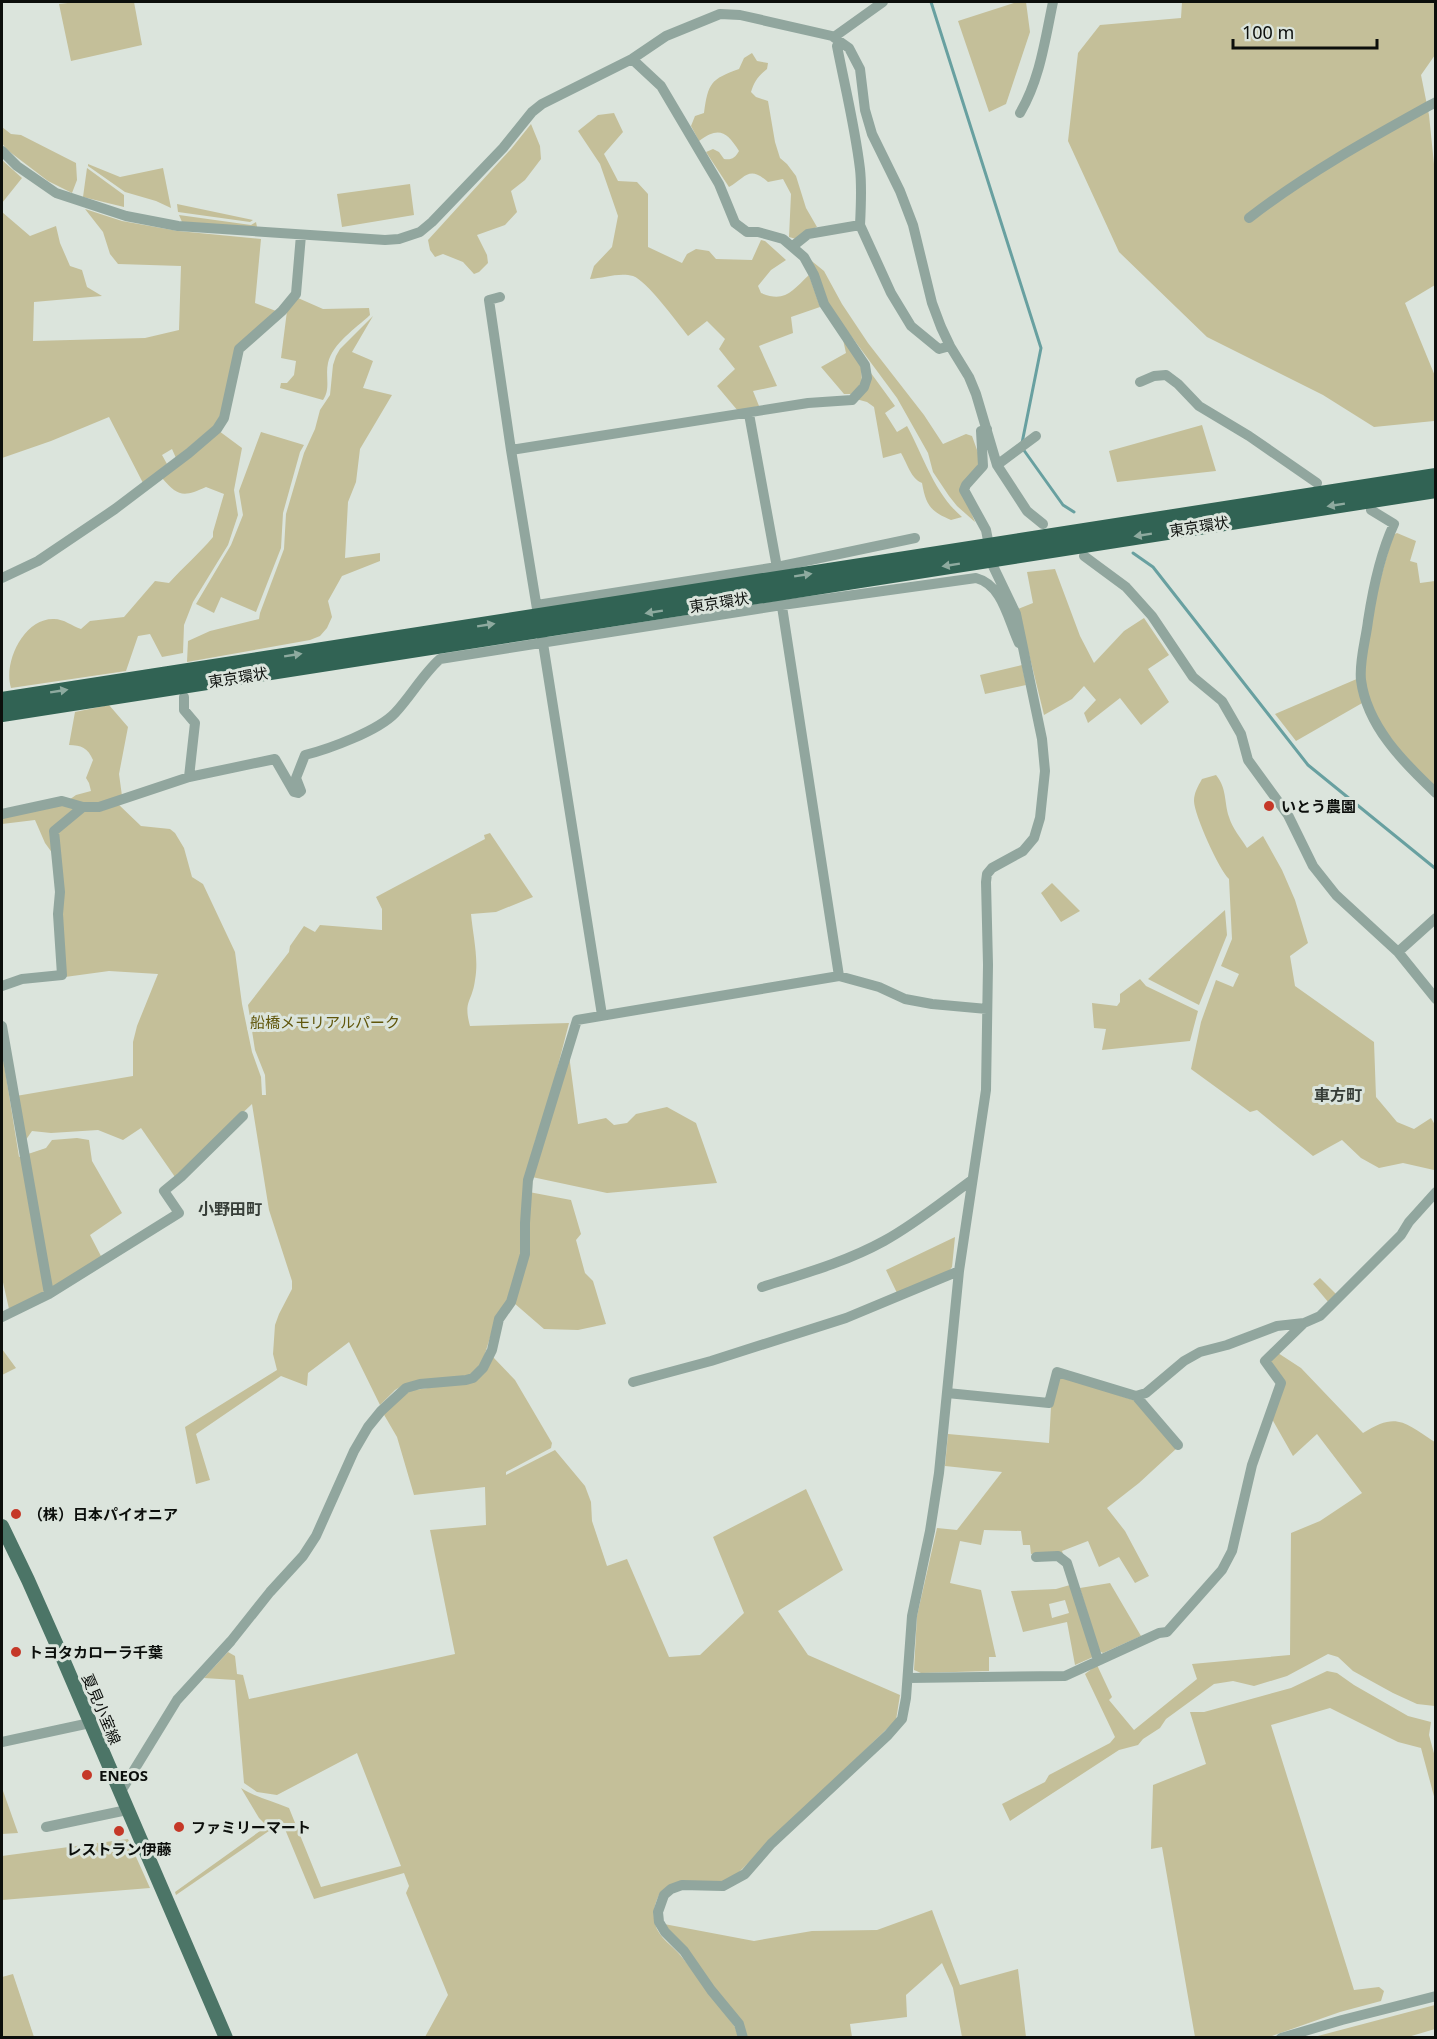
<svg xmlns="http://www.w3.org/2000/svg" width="1437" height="2039" viewBox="0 0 1437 2039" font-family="'Noto Sans','Noto Sans JP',sans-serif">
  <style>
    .green { fill: #c4bf99; fill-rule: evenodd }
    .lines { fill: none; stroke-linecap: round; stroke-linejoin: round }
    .stream { stroke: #68a0a0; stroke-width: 3 }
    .minor { stroke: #91a69e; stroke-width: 10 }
    .major { stroke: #4c7567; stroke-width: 14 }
    .highway { stroke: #316354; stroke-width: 16 }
    .oneway { fill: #8eaa9f }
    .poi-dot { fill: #c53828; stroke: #dbe4dc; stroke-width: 2 }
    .labels { text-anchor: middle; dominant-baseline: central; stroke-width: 6; stroke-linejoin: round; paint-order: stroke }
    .street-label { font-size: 15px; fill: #0c0f0c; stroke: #dbe4dc }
    .poi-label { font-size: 15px; font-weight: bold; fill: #0c0f0c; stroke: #dbe4dc; text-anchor: start }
    .park-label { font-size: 15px; fill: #60560b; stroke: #dbe4dc }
    .neighbourhood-label { font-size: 16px; font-weight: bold; fill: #373e38; stroke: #dbe4dc }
  </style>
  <rect width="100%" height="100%" fill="#dbe4dc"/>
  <path class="green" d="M76,2H134L142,45L71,61L59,4Z
    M1017,2H1026L1030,32L1006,104L989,112L958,21Z
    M1182,2H1435V55L1421,75L1429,115L1435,174V285L1405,303L1435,376L1436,417L1434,421L1374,427L1323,395L1207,337L1119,252L1068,141L1078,53L1100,25L1181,18Z
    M752,53L757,61L768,63L767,69C758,76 754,82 751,92L756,97L768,101L775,142L780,158L787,164L796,176L806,208L817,227L807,231L796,239L789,237L791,194L783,179L768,182C749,165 746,177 729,187L706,152L713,149L719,152L724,159C732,160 735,158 739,151C727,132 719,126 699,141L691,126L695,116L704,113C708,83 711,79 739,69L744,58Z
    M614,113L623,132L604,154L618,181L637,182L648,194V247L682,263L687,254L696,249L709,251L716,259L752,260L761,240L765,241L786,260L771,270L758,286L761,293C785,303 792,291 809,275L820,307L791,317L793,333L759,346L777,386L753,391L759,406L738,411L717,386L735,369L719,349L725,339L707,321L688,336C677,322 647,281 633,276C620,272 603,278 590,279L594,266L612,247L618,216L600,164L578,131L598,115Z
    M531,124L540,146L541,159L525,180L511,191L517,212L505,225L477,235L487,255L488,263L479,272L474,274L463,262L443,254L435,257L430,250L428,240L511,149Z
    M2,127L11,134L21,135L76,163L77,180L72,193L48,181L6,149L2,143Z
    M2,160L22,178L2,203Z
    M88,164L120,177L163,168L171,208L156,201L125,192L88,166Z
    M87,168L124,195V207L83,197Z
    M410,184L414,215L342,227L337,194Z
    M177,204L253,220L250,222L178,212Z
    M85,209L122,221L178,231L261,239L255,303L276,311L241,342L221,414L214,426L176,458L172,449L162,455L167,464L143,483L109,417L51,441L2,458V212L30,236L56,226L60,243L70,266L82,270L87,287L102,296L34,302L33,341L145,338L179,330L181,266L118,264L110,254L103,232Z
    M179,215L251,225L256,222L257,227L182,222Z
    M808,258L824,271L842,304L868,343L924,415L943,444L966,434L972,436L981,461L965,482L968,505L975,522L957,506L949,496L933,472L928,453L897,398L826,302Z
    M298,298L323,309L369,308L370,315C355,329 333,343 328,363C325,376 331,389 323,400L280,388L281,383H287L294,375L296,361L281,358L287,311Z
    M373,316L352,352L373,361L363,388L392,395L360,449L356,482L348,502L345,558L380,553V561L342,576L328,601L332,617L327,628L320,636L310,640L187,662L188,641L210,631L259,619L260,613L284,549L286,514L304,453L315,429L320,410L330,395L333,365L336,356L340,349Z
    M842,335L861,364L862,385L851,394H844L821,367L846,353Z
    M868,369L895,406L885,413L897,432L907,426C924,457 934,493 962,517L951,520C930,511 926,505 922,483C911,479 907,463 901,453L883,458L874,407L867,402L856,399Z
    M1202,425L1216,471L1117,482L1109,451Z
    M219,431L242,448L234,490L238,515L228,545L193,602L184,625L183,653L162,657L150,634L138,636L126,671L11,688C3,662 24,618 54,619C64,619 72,626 81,629L90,621L124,617L155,581L169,583C183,567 199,554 213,537V532L224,494L206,487C184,497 178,497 162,478Z
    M261,432L304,445L300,452L283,513L281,548L256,612L221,597L214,613L196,604L231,545L243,515L239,491Z
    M1397,533L1416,541L1410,561L1417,563L1420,583L1435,581V790C1410,762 1385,736 1369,702C1353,667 1382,573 1393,535Z
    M1055,569L1080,636L1094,663L1124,631L1144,618L1169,655L1148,669L1169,702L1141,725L1120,698L1088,723L1084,713L1096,700L1084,686L1072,699L1044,715L1018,609L1033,603L1027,572Z
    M1022,665L1026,685L985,694L980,675Z
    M1359,678L1364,702L1296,741L1275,714Z
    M109,705L128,727L119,774L122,796L97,806L69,800L76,795L91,791L89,783L86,778L93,760C88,748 81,745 69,745L75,712Z
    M1216,775C1227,788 1224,802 1229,817C1232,828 1241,838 1247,848L1263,836L1282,870L1295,900L1308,943L1290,956L1295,986L1374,1042L1376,1097L1397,1122L1414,1129L1431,1118L1435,1125L1434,1170L1403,1163L1379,1168L1361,1158L1342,1140L1313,1156L1257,1110L1250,1112L1191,1069L1201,1022L1216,980L1233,987L1239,974L1221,966L1232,939L1229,879C1219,870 1194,814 1194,801C1194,793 1198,786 1202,779Z
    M61,803L79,807L51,831L53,854L45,843L35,820L2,824V816Z
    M117,803L141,826L170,829L175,833L184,848L192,877L203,884L235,952L242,1004L252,1052L261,1077L262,1095H266L265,1075L255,1050L248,1005L289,952L290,946L304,926L315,932L320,925L382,930V909L376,897L485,839L484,835L490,833L533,897L496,912L471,914C473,936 479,959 475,980C472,1003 463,1000 470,1026L569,1023L547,1108L535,1141L522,1253L508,1300L496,1319L481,1366L471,1375L405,1384L395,1390L380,1405L349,1342L308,1373L307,1386L281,1376L196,1434L210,1480L196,1484L185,1427L277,1370L273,1354L275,1325L279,1314L292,1289V1281L269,1210L252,1104L175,1177L141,1128L123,1140L98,1130L51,1133L32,1131L23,1144L16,1096L133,1076V1042L137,1026L158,974L109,971L65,977L57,834L84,809Z
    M1052,883L1080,911L1061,922L1041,893Z
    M1225,910L1227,935L1199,1005L1148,979Z
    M1140,979L1146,986L1198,1011L1190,1041L1102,1050L1106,1029L1094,1028L1092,1003L1117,1006L1120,1002V994Z
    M2,1051L19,1157L46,1148L52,1140L77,1138L89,1140L92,1161L122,1213L90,1235L102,1258L51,1288L9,1309L2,1278Z
    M569,1055L578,1124L606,1118L614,1125L627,1123L636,1114L667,1107L696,1123L717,1183L607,1193L532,1177Z
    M529,1192L571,1200L581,1234L576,1240L585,1273L593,1281L606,1324L578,1330L544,1329L514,1303Z
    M955,1237L952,1267L949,1271L897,1293L886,1270Z
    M1320,1278L1337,1295L1329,1303L1313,1284Z
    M2,1349L16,1368L2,1375Z
    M1278,1353L1301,1368L1363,1433C1397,1411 1405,1423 1435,1442V1706L1417,1704L1393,1693L1353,1671L1338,1657L1328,1654L1287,1676L1254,1686L1233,1681L1214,1684L1166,1719L1160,1728L1143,1739L1138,1745L1119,1750L1010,1821L1002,1804L1045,1782L1049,1775L1110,1743L1115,1737L1085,1674L1097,1665L1112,1697L1109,1700L1134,1730L1197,1679L1192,1664L1290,1655L1291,1533L1320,1521L1362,1493L1317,1434L1293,1456L1272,1419L1285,1383L1270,1362Z
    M493,1357L515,1380L552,1443L551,1448L506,1472V1475L555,1450L585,1486L591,1502L592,1521L607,1566L627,1559L669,1657L700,1655L744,1613L713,1537L806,1489L843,1570L778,1611L808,1655L900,1695L896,1720L737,1874L724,1881L660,1893C655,1902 652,1914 655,1924C659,1938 672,1945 681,1956C700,1979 717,2003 735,2027L738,2037H425L448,1995L406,1893L409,1886L404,1873L314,1899L282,1822L176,1895L175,1892L267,1826L259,1818L241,1788C257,1798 272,1801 289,1808L321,1887L401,1866L357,1753L277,1795L257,1792L244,1783L235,1680L204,1678L228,1652L235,1656L237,1674L243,1675L249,1699L455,1654L430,1530L486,1525L485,1487L414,1495L397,1437L383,1413L408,1391L468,1382Z
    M1060,1376L1136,1401L1177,1448L1139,1483L1107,1508L1125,1531L1149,1576L1135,1583L1119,1557L1099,1567L1088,1541L1062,1551L1063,1554L1050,1552L1031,1554L1030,1545H1023L1021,1531L984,1530L981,1545L960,1541L950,1583L981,1590L996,1657H989V1671L921,1673L914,1670L917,1616L937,1528L957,1530L1002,1472L945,1466L948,1434L1049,1443L1051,1407Z
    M1110,1583L1141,1636L1103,1653L1099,1651L1080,1588Z
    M1070,1585L1093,1657L1075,1665L1067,1622L1023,1632L1011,1591L1056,1589ZM1065,1600L1069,1613L1052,1618L1049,1604Z
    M1327,1671L1337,1673L1354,1685L1408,1716L1431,1722L1429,1735L1435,1757V1800L1421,1748L1398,1742L1330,1708L1271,1725L1354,1990L1379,1987L1384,1991L1381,2001L1340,2012L1269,2037H1195L1162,1847L1151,1849L1153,1785L1206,1764L1190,1712H1204L1291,1688Z
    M2,1788L18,1833L2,1834Z
    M128,1839L150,1888L2,1900V1880L3,1879L2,1856Z
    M932,1910L960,1985L1018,1969L1026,2037H962L953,1988L942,1963L906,1995L907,2017L850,2024L852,2037H747L664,1924L754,1941L812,1931L877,1930Z
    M13,1974L34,2037H2V1977Z
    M1435,2005V2029L1408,2037H1314Z"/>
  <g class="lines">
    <path class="stream" d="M931,2L1041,348L1022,443
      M1023,449L1063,505L1074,512
      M1133,553L1153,567L1308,765L1436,869"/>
    <path class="minor" d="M834,37L883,2
      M837,46C845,87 855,127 860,169C862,187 861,206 860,225L891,293L911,326L939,349L950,346
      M1020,113C1040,79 1045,40 1053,2
      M2,151L17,166L56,193L126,216L178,226L385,240L399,239L420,232L432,222L503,148L532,112L542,104L632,59L666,36L720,14L740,15L832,36L849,48L860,69L865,110L872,134L900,191L913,225L932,303L941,327L950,346L969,377L976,394L997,465L1027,511L1043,524
      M1249,218C1307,173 1371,138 1436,102
      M793,246L808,234L860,225
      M500,297L489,300L511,450L539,621
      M1140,382L1154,376L1166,375L1178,384L1199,406L1249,436L1317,483
      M749,414L780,584
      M511,450L808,403L852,400L864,387L867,378L865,365L824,304L814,275L804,257L783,239L758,232H747L735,223L719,184L661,86L632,59
      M997,465L1036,436
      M1371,510L1394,524C1380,554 1373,588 1368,621C1366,639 1359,661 1361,680C1367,726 1403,762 1436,793
      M1084,556L1126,587L1152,616L1193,677L1222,701L1241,734L1248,760L1288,815L1313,866L1336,895L1398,952L1436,999
      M2,578L38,561L115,509L189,453L217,429L224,418L239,349L282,311L296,294L301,235
      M781,600L839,976
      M537,605L777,567L915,538
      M542,637L602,1015
      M184,697V710L195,723L189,777
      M2,814L62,801L83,807H99L189,777L275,759L294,792L298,793L301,791L296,778L305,755C329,749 378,731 395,713C411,696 423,674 440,659L782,605L976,578C1003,585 1008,620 1019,643
      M1398,952L1436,918
      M2,986L22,979L62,975L58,914L60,892L54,831L83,807
      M2,1026L49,1294
      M762,1287C803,1274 846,1262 884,1241C915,1224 943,1201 972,1180
      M2,1317L49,1294L179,1213L164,1191L181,1177L243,1116
      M633,1382L711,1361L846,1318L959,1271
      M947,1393L1049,1403L1057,1372L1136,1396L1146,1393L1184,1361L1200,1352L1227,1345L1277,1326L1304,1323L1320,1316L1401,1235L1409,1222L1436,1192
      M1136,1396L1178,1445
      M1036,1557L1058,1556L1067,1563L1098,1660
      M908,1678L1065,1676L1159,1633L1167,1632L1222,1570L1232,1551L1252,1465L1281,1383L1265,1361L1304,1323
      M2,1742L90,1723
      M120,1793L177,1700L231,1641L270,1592L303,1556L316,1536L354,1451L368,1427L381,1411L406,1388L420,1384L466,1380L473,1378L483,1368L492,1350L499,1319L511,1302L525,1254V1223L528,1180L577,1020L839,976L879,987L905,999L932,1004L987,1009
      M46,1827L127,1810
      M743,2038L739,2024L711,1990L684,1951L665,1932L659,1922L658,1912L664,1895L671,1889L682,1885L723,1886L745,1874L771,1844L888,1735L902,1719L906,1698L912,1616L930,1531L939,1473L959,1271L986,1090L988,965L986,882L987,874L992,868L1023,851L1034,838L1040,818L1045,771L1042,739L1016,614L993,566L986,530L964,490L966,485L983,466L981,431L987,429
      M1281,2038L1342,2020L1436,1996"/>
    <path class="major" d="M2,1526L28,1580L63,1659L226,2038"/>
    <path class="highway" d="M2,700L1436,476
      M2,714L1436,490"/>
  </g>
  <defs><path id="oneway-solid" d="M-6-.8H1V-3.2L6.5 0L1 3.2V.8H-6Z" transform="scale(1.5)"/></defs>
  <g class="oneway">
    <use href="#oneway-solid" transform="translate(1336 505) rotate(171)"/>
    <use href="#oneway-solid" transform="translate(1143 535) rotate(171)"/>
    <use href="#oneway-solid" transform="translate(951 565) rotate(171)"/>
    <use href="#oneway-solid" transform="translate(803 575) rotate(-9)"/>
    <use href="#oneway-solid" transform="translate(654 612) rotate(171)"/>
    <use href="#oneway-solid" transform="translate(486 625) rotate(-9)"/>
    <use href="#oneway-solid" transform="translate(293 655) rotate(-9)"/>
    <use href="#oneway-solid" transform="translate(59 691) rotate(-9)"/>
  </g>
  <g class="poi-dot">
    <circle cx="1269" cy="806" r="6"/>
    <circle cx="16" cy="1514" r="6"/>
    <circle cx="16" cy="1652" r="6"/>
    <circle cx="87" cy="1775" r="6"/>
    <circle cx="179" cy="1827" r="6"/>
    <circle cx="119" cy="1831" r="6"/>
  </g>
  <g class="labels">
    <g class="street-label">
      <text transform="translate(1199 526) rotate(-9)">東京環状</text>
      <text transform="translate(719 602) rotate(-9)">東京環状</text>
      <text transform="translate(238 677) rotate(-9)">東京環状</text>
      <text transform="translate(102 1709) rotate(67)">夏見小室線</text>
    </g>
    <g class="poi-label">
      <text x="1281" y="806">いとう農園</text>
      <text x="28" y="1514">（株）日本パイオニア</text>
      <text x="28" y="1652">トヨタカローラ千葉</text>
      <text x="99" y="1775">ENEOS</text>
      <text x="191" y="1827">ファミリーマート</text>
      <text x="119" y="1849" text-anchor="middle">レストラン伊藤</text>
    </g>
    <g class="park-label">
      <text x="325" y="1022">船橋メモリアルパーク</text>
    </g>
    <g class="neighbourhood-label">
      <text x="1338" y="1095">車方町</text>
      <text x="230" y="1209">小野田町</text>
    </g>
  </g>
  <rect width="1437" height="2039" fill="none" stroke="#0c0f0c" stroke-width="6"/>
  <path d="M1233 39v9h144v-9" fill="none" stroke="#0c0f0c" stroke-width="3"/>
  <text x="1242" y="39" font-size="18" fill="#0c0f0c" stroke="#dbe4dc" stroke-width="4.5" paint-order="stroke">100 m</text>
</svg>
